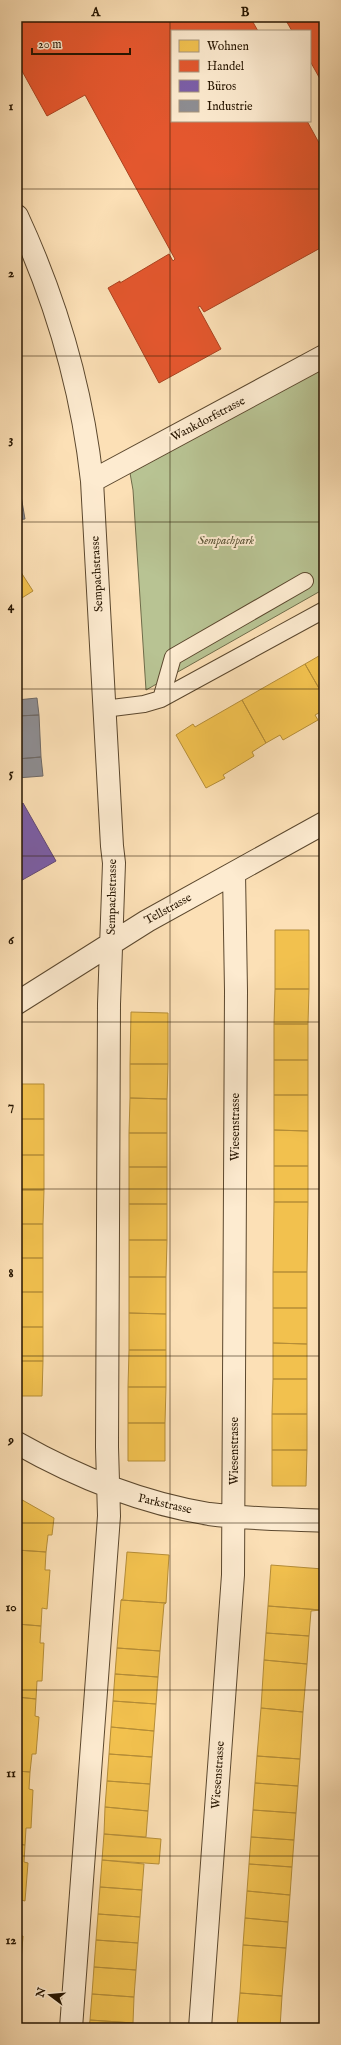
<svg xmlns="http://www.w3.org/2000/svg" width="341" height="2045" viewBox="0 0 341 2045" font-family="'IM FELL English',serif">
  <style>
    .green { fill: #b8c393; stroke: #6f6c4a }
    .homes { fill: #f2c14e; stroke: #b58d37 }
    .shops { fill: #e4572e; stroke: #ab4320 }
    .offices { fill: #7b5ea7; stroke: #624875 }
    .industry { fill: #8d8d92; stroke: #6e6966 }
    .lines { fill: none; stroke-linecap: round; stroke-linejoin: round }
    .service-casing { stroke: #5c482e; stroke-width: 18 }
    .minor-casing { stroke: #5c482e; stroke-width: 24 }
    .service { stroke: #fdebd0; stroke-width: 16 }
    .minor { stroke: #fdebd0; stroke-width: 22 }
    .grid { fill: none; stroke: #261501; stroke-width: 1; stroke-opacity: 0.55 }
    .labels { text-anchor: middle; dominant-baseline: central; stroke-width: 4; stroke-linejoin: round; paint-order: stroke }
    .street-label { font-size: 12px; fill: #261501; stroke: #fdebd0 }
    .park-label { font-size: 12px; font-style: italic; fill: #595234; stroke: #fdebd0 }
    .neatline { fill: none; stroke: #261501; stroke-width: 1.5 }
    .grid-label { font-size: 13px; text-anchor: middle; font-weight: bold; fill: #261501 }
  </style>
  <rect width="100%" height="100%" fill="#fce0b6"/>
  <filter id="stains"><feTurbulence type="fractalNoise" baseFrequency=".005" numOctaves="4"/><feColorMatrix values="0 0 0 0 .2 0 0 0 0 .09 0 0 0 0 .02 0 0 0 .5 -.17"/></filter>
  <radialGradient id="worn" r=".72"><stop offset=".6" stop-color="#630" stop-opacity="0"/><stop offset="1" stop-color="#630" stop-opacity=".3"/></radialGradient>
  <path class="green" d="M324,368V589L146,690L133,490L130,473Z"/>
  <path class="homes" d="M17,566L33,591L17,601Z
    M324,653V697L305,664Z
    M305,664L324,697V710L315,715L318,720L283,740L280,735L266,743L242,700Z
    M242,700L266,743L252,752L254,756L223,775L225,778L206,788L176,735L193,724L195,727Z
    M275,930H309V989H275Z
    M275,989H309L308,1024H274Z
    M131,1012L168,1013V1064H130Z
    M274,1024H308V1060H274Z
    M274,1060H308V1095H274Z
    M130,1064H168L167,1099L130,1098Z
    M17,1084H44V1119H17Z
    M274,1095H308V1131L274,1130Z
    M130,1098L167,1099V1133H129Z
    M17,1119H44V1155H17Z
    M274,1130L308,1131V1166H274Z
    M129,1133H167V1167H129Z
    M17,1155H44V1190H17Z
    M274,1166H308V1202H274Z
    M129,1167H167V1204H129Z
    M17,1190H44L43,1224H17Z
    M274,1202H308L307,1272H273Z
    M129,1204H167V1240H129Z
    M17,1224H43V1258H17Z
    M129,1240H167L166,1277H129Z
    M17,1258H43V1292H17Z
    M273,1272H307V1308H273Z
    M129,1277H166V1314L129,1313Z
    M17,1292H43V1327H17Z
    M273,1308H307V1344L273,1343Z
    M129,1313L166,1314V1350H129Z
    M17,1327H43V1361H17Z
    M273,1343L307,1344V1379H273Z
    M129,1350H166V1387H128Z
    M17,1361H43L42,1396H17Z
    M273,1379H307V1414H272Z
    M128,1387H166L165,1423H128Z
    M272,1414H307V1450H272Z
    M128,1423H165V1461H128Z
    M272,1450H307L306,1486H272Z
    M17,1497L54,1518L52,1535H48L46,1552L17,1550Z
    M17,1550L46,1552L45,1570H50L47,1609L42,1608L41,1626L17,1624Z
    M127,1552L169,1555L166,1603L121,1600L123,1599Z
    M271,1565L323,1569L321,1610L268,1606Z
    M121,1600L166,1603L164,1604L160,1651L117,1648Z
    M268,1606L321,1610L311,1611L309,1636L266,1633Z
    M17,1624L41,1626L40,1643H44L42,1681H37L36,1699L17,1697Z
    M266,1633L309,1636L307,1664L264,1660Z
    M117,1648L160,1651L158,1677L115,1674Z
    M264,1660L307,1664L303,1712L261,1708Z
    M115,1674L158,1677L156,1704L113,1701Z
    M17,1697L36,1699L35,1716L39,1717L36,1754H32L30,1772L17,1771Z
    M113,1701L156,1704L154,1731L111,1727Z
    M261,1708L303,1712L300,1759L257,1756Z
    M111,1727L154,1731L152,1757L109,1754Z
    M109,1754L152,1757L150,1784L107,1781Z
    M257,1756L300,1759L298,1786L255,1783Z
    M17,1771L30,1772L29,1789L33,1790L31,1828H26L25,1845L17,1844Z
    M107,1781L150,1784L148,1811L105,1807Z
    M255,1783L298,1786L296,1813L253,1810Z
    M105,1807L148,1811L146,1837L104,1834Z
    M253,1810L296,1813L294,1840L251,1837Z
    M104,1834L161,1839L159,1864L102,1860Z
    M251,1837L294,1840L292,1867L249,1864Z
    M17,1844L25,1845L24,1862L28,1863L25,1901L21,1900L20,1918H17Z
    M102,1860L144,1864L142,1890L100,1887Z
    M249,1864L292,1867L290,1895L247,1891Z
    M100,1887L142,1890L140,1917L98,1914Z
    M247,1891L290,1895L288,1922L245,1918Z
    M98,1914L140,1917L138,1943L96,1940Z
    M17,1918H20L19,1936H23L20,1974H17Z
    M245,1918L288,1922L286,1948L243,1945Z
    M96,1940L138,1943L136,1970L94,1967Z
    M243,1945L286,1948L282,1996L240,1993Z
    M94,1967L136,1970L134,1997L92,1994Z
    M240,1993L282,1996L280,2028H237Z
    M92,1994L134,1997L133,2023L90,2020Z
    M90,2020L133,2023L132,2028H89Z"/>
  <path class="shops" d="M17,17H250L258,31H172V121H307L324,152V246L204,312L200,306L198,307L221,349L159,383L108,288L120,281V283L169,254L173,261L175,259L85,95L47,116L17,62Z
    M284,17H324V86L310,61V31H292Z"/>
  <path class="offices" d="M23,803L56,861L17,883V808Z"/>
  <path class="industry" d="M17,464L20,490H17Z
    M17,490H20L25,519L17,520Z
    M37,698L39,715L17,716V700Z
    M39,715L41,757L17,759V716Z
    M41,757L43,776L17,778V759Z"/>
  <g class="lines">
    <g class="service-casing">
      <path id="service" d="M161,699L173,657L305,581
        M104,709L144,704L161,699L324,610"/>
    </g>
    <g class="minor-casing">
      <path id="minor" d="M17,216C56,300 82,389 92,481L112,846L114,863L109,1004L107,1447L109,1516L71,2028
        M92,481L324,356
        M17,1003L147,921L324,823
        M17,1443C77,1477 141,1503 209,1514C247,1519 286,1519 324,1521
        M200,2028L233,1575L236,991L234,873"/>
    </g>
    <use href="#service" class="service"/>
    <use href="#minor" class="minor"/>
  </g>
  <path class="grid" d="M170,17V2028M17,189H324M17,356H324M17,522H324M17,689H324M17,856H324M17,1022H324M17,1189H324M17,1356H324M17,1523H324M17,1690H324M17,1856H324"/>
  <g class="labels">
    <g class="street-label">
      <text transform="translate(208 419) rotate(-28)">Wankdorfstrasse</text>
      <text transform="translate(97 574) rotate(-93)">Sempachstrasse</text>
      <text transform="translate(112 897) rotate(-89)">Sempachstrasse</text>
      <text transform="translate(168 909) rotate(-29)">Tellstrasse</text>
      <text transform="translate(235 1127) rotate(-90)">Wiesenstrasse</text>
      <text transform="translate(234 1451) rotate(-90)">Wiesenstrasse</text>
      <text transform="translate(165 1504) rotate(13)">Parkstrasse</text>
      <text transform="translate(218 1775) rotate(-86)">Wiesenstrasse</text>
    </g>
    <g class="park-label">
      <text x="226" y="540">Sempachpark</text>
    </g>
  </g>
  <rect width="341" height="2045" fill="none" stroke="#fce0b6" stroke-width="44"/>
  <rect x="171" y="30" width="140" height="92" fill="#fdebd0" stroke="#a7957d"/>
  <rect x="179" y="40" width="20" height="12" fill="#f2c14e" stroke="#a7957d"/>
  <text x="207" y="50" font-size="12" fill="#261501">Wohnen</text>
  <rect x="179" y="60" width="20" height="12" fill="#e4572e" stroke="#a7957d"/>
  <text x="207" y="70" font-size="12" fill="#261501">Handel</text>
  <rect x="179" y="80" width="20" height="12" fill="#7b5ea7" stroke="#a7957d"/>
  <text x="207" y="90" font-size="12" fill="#261501">Büros</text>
  <rect x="179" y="100" width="20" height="12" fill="#8d8d92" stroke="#a7957d"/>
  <text x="207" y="110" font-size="12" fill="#261501">Industrie</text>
  <g transform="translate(50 1995) rotate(286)" stroke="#fdebd0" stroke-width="3" paint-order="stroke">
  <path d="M0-3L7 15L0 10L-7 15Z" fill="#261501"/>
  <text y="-6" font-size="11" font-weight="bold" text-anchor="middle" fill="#261501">N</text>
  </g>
  <path d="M32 48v6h98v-6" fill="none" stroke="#261501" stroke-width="2"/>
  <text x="38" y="48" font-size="12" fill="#261501" stroke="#fdebd0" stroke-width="3" paint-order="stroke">20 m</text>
  <rect x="22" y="22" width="297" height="2001" class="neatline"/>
  <g class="grid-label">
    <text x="96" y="16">A</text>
    <text x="245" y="16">B</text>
    <text x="11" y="110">1</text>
    <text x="11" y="277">2</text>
    <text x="11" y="443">3</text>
    <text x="11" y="610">4</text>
    <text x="11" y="777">5</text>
    <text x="11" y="944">6</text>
    <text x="11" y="1110">7</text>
    <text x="11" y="1277">8</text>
    <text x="11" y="1444">9</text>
    <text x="11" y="1611">10</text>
    <text x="11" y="1777">11</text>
    <text x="11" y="1944">12</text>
  </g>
  <rect width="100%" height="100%" filter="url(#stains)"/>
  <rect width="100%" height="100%" fill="url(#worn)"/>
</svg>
